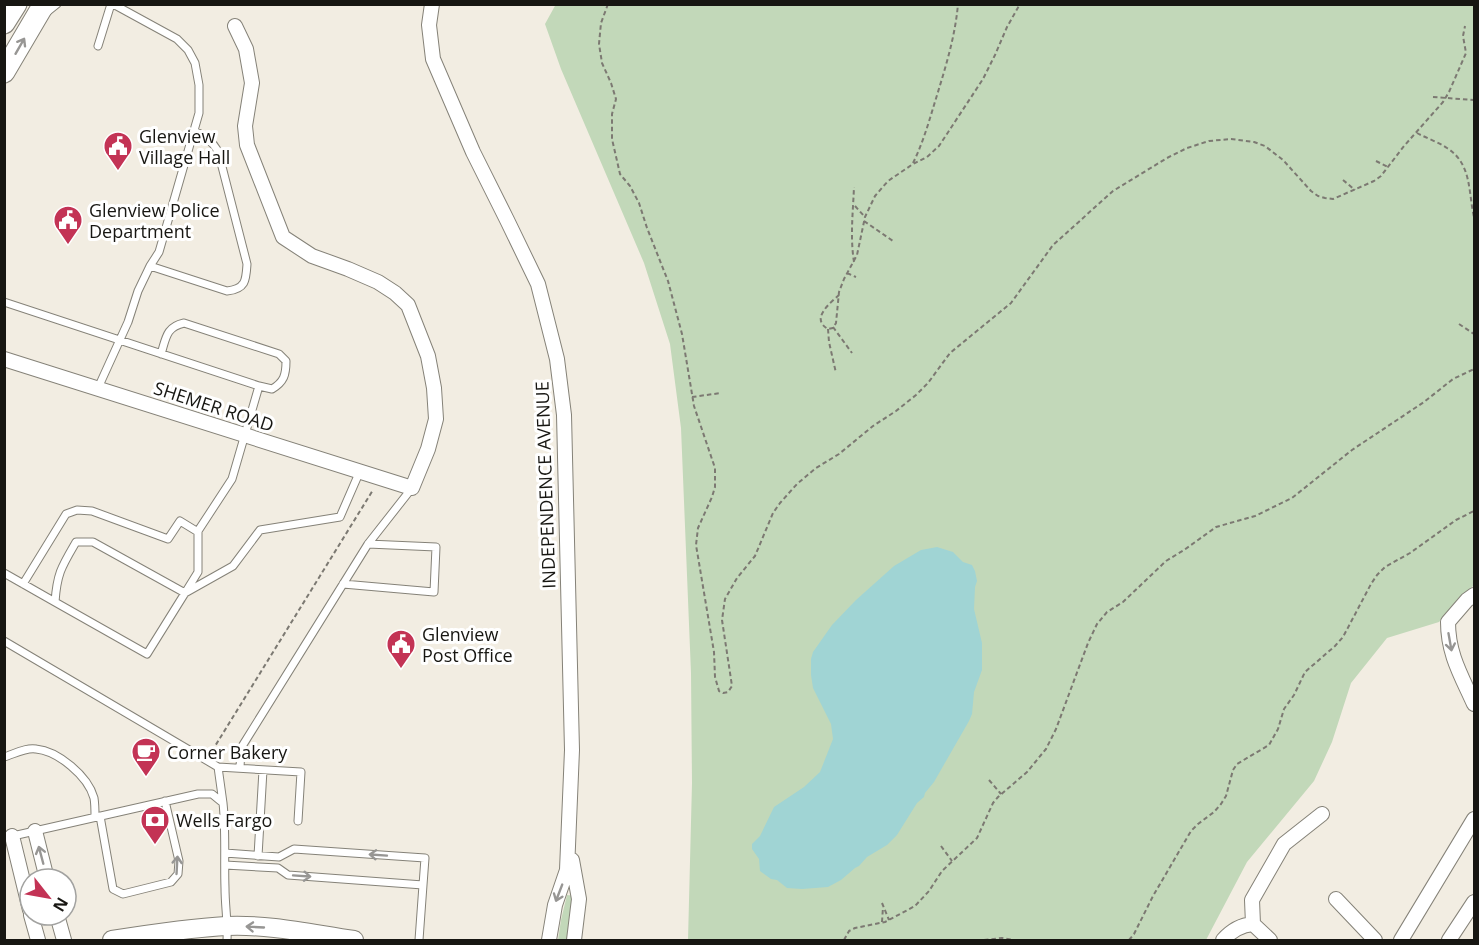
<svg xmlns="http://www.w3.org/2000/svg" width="1479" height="945" viewBox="0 0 1479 945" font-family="'Open Sans',sans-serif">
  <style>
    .green { fill: #c2d8b9 }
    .water { fill: #a0d4d4 }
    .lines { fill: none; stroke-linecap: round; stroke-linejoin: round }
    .service-casing { stroke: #858278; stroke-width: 9 }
    .minor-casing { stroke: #858278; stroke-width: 16 }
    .secondary-casing { stroke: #858278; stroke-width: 20 }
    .primary-casing { stroke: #858278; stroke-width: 23 }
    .path { stroke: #7c7972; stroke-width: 2; stroke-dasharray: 4.5 3; stroke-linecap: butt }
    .service { stroke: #fff; stroke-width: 7 }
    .minor { stroke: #fff; stroke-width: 14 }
    .secondary { stroke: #fff; stroke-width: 18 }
    .primary { stroke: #fff; stroke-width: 21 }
    .oneway { stroke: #979694 }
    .labels { text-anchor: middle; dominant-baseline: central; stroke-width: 6; stroke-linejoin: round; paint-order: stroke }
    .poi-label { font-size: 18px; fill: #171612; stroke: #fff; text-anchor: start }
    .street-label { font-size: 18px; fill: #171612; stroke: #fff }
  </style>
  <rect width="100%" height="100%" fill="#f2ede2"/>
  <path class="green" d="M556,4L1474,5V585L1439,622L1387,638L1351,683L1332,742L1314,781L1247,862L1206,940H688L692,783L691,673L681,428L670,344L644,263L561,69L545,24Z
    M567,895L575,896L569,940H558L561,920Z"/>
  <path class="water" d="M937,547L953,552L963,562L972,565L975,571L977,581L975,587L974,609L982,643V670L974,692L972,714L969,721L934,782L925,793L924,797L917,803L897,835L887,845L867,857L859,866L855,868L841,880L828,887L802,889L787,888L777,880L771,879L760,871L759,859L752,849V844L760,836L774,807L804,787L820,772L833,739L831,724L813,688L811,675V659L813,652L832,625L856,600L894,566L921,550Z"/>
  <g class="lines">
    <g class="service-casing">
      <path id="service" d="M47,12L57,4
        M98,46L111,4
        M150,266L227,291C246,289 246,280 247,264L218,151C212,141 204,135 194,131
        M4,302L259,386L232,479L198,531V572L185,593L93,542H76C62,566 57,573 55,602L147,654L185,593L233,566L260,530L340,517L360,471
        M161,354C166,338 166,327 184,323L279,354L286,361C286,375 284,382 272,389L259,386
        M98,388L128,322L138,291L150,266L159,252L199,113V85L195,63L188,50L177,39L113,4
        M4,573L55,602
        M23,584L66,514L77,510L92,511L168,539L180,521L198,532
        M343,584L434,592L436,547L368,544
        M4,641L218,767L223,803
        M4,757C14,754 27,747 36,749C58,751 88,776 94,798C95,804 95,811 95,817
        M218,767L301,772L298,821
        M240,768L241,748L368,544L412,488
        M100,816L113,889L123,894L171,882L178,874L179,861L165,801
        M4,838L198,794H212L223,803C226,831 224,860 225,888C225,906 228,923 227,940
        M258,856L263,770
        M225,865L278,868L288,875L423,885L425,858L294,849L279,857L225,853
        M419,940L423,885"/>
    </g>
    <g class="minor-casing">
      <path id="minor" d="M432,4L429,25L433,59L473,152L507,220L538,284L557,359L564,415L572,750L567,870L555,905L549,940
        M4,359L412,488L428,449L436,419L434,388L428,356L408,305L395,293L378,282L348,269L312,256L283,237L247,145L245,126L252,83L246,49L235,26
        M1474,595L1467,600L1448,622C1448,654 1461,675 1474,704
        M35,831L47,879
        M12,836L30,910
        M572,860L579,899L574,940
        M1336,899L1375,940
        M31,915L38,940
        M57,915L64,940
        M1223,940C1231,931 1241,925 1253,924
        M1270,940L1253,924L1252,900L1284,844L1322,814
        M1401,940L1474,819
        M1449,940L1474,902"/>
    </g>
    <g class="secondary-casing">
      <path id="secondary" d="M112,940C150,934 188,928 226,926C269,924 312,934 354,940"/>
    </g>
    <g class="primary-casing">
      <path id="primary" d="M4,23L16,4
        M4,72L44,4"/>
    </g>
    <path class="path" d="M608,4L601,23L599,44L602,63L611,83L616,99L612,114V139L620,174L630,186L639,203L647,228L668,281L682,334L694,406L715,468V487L712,497L698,528L696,545L714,652L715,677L719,691L723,693L728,692L732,686L722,620L725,599L737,578L755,556L773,513L780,503L797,484L816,468L839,454L873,426L896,411L916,395L928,383L950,353L1011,303L1053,245L1113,191L1167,158L1187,148L1209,141L1231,139L1254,142L1265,146L1283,160L1311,191L1318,196L1325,198L1333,199L1374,181L1381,176L1404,146L1443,102L1449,92L1466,53L1463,36L1465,26
      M1433,97L1474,100
      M1417,133C1426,138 1438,142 1447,148C1472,164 1468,191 1474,217
      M1376,161L1388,167
      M913,163C922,145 928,125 934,105C944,72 955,39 958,4
      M1343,180L1355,190
      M855,206L865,217
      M864,221L893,241
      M854,262C850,237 853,212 854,187
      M847,273L856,277
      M839,295C830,303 810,319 828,329L833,328L836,323L839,292L844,279L857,255L865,217L875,196L888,181L913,164L927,157L939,146L983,79L995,55L1007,27L1020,4
      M1459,324L1474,334
      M833,327L852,353
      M828,329L829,342L836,373
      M692,397L721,393
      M212,751L373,490
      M989,780L1001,794
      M941,846L952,861
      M882,903L889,920
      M882,922L883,907
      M844,940L849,931L855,928L885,922L915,906L929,891L942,871L977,838L993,803L998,797L1027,772L1046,749L1056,729L1088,643L1097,624L1107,612L1123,602L1166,561L1184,550L1216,527L1255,516L1292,498L1352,450L1424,402L1453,379L1474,369
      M984,940L1002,938L1013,940
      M1129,940L1134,934L1153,896L1191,831L1198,824L1214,812L1221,804L1226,796L1233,770L1237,764L1269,745L1278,729L1284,709L1294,695L1305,672L1335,646L1343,637L1371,584L1377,575L1385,567L1410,553L1456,520L1474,511"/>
    <use href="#service" class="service"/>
    <use href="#minor" class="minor"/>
    <use href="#secondary" class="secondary"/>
    <use href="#primary" class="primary"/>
  </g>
  <defs><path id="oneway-shaft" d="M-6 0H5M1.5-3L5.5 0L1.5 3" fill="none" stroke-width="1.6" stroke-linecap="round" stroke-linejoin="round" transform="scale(1.5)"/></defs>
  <g class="oneway">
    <use href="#oneway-shaft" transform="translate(20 46) rotate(-60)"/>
    <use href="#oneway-shaft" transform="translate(1450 642) rotate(80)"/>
    <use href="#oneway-shaft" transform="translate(41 855) rotate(-105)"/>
    <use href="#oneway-shaft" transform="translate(378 855) rotate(-176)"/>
    <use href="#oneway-shaft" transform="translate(177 865) rotate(-87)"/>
    <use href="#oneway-shaft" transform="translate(302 876) rotate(4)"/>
    <use href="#oneway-shaft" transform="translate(559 893) rotate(111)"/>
    <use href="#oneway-shaft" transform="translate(255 927) rotate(-177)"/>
  </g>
  <defs>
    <g id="civic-pin" transform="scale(1.5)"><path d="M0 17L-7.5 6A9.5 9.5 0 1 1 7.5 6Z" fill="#c33355" stroke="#fff"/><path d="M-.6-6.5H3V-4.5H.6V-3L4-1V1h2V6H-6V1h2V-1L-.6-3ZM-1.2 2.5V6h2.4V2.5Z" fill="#fff"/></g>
    <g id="cafe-pin" transform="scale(1.5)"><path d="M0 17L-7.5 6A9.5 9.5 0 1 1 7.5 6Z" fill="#c33355" stroke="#fff"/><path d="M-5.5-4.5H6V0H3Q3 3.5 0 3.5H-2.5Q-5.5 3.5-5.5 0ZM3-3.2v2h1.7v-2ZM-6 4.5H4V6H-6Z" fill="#fff"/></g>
    <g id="bank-pin" transform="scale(1.5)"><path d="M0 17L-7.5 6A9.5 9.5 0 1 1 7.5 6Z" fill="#c33355" stroke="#fff"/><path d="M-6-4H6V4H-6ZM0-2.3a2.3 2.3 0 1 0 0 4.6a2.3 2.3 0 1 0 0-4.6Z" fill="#fff"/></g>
  </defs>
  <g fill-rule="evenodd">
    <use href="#civic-pin" x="118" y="146"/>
    <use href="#civic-pin" x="68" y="220"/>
    <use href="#civic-pin" x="401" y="644"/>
    <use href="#cafe-pin" x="146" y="752"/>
    <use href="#bank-pin" x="155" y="820"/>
  </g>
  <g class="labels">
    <g class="poi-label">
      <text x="139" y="136">Glenview<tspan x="139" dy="21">Village Hall</tspan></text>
      <text x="89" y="210">Glenview Police<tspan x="89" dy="21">Department</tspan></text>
      <text x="422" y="634">Glenview<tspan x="422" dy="21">Post Office</tspan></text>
      <text x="167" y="752">Corner Bakery</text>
      <text x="176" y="820">Wells Fargo</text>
    </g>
    <g class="street-label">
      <text transform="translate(214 406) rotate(18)">SHEMER ROAD</text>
      <text transform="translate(545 485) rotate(-92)">INDEPENDENCE AVENUE</text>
    </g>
  </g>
  <rect width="1479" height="945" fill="none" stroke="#171612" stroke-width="12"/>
  <g transform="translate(48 897) rotate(121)"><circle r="28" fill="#ffffff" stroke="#a2a2a0" stroke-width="1.5"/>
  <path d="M0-4.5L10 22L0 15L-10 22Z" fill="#c33355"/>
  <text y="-9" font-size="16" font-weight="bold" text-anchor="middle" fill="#171612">N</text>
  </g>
</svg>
